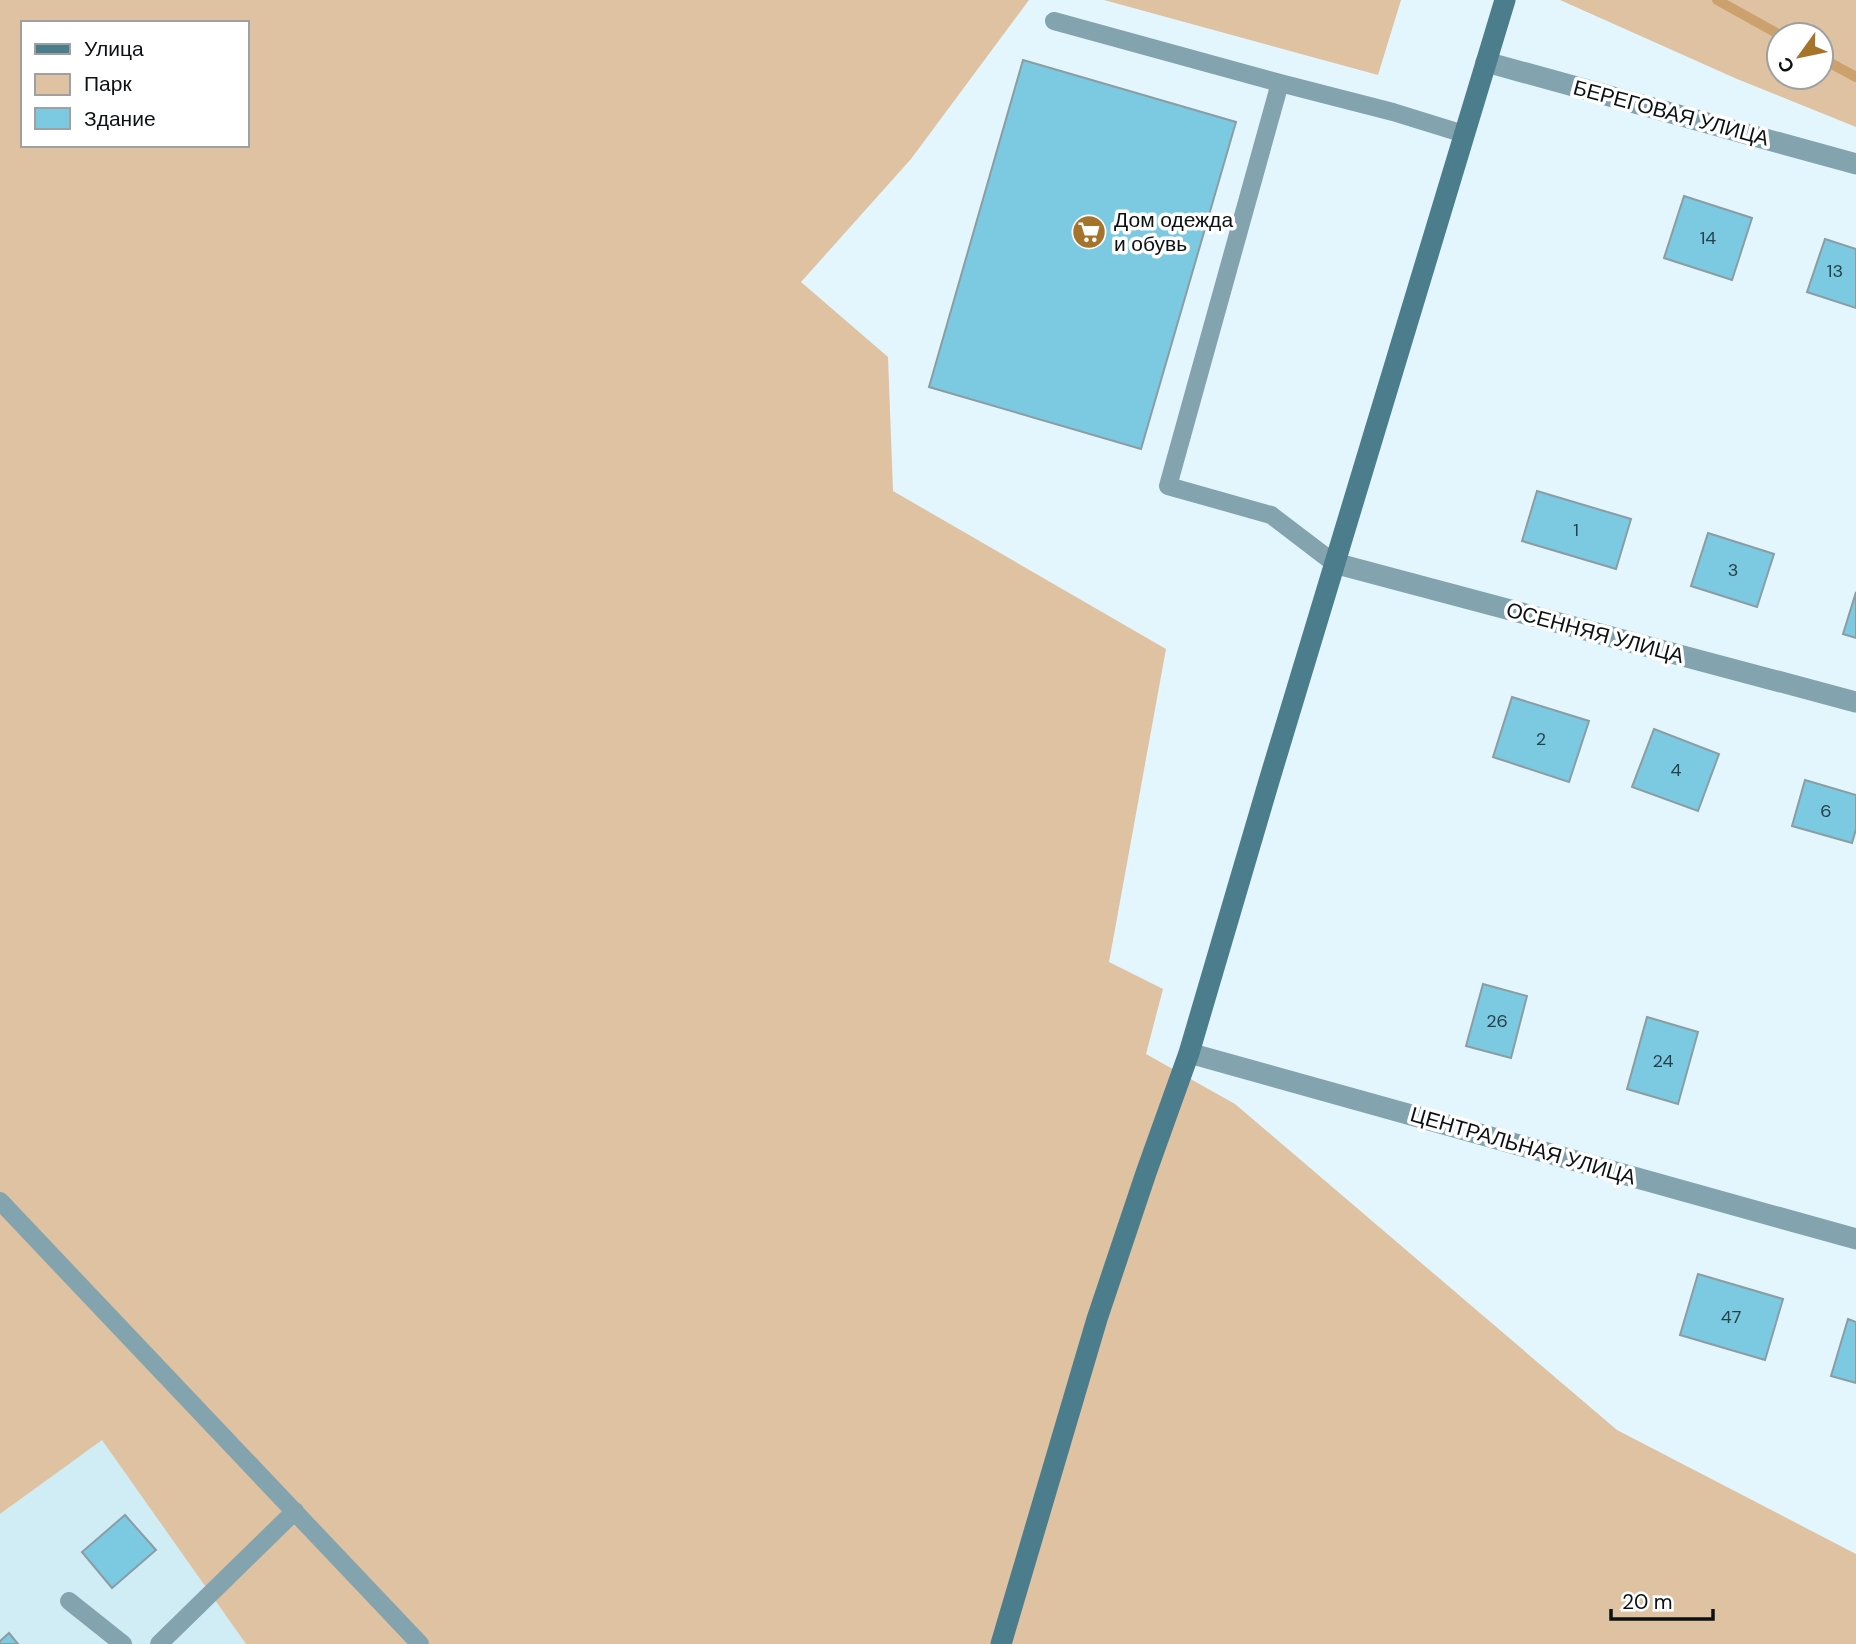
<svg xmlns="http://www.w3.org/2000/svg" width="1856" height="1644" viewBox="0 0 1856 1644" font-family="'DM Sans',sans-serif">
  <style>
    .built { fill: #d0ecf5 }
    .green { fill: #dec2a1; fill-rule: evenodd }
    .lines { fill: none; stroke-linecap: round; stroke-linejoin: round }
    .stream { stroke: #cca16d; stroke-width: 10 }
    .building { fill: #7bcae2; stroke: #8b9da3; stroke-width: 2 }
    .lane { stroke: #83a3ae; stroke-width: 18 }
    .street { stroke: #83a3ae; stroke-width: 21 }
    .secondary { stroke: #4c7d8c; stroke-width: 21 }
    .labels { text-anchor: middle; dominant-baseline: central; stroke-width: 7; stroke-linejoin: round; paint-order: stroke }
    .number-label { font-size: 18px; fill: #284048 }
    .street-label { font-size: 21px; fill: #0c1214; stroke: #fff }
    .poi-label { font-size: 21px; fill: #0c1214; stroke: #fff; text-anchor: start }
  </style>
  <rect width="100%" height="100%" fill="#e3f6fd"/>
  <path class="built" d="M102,1439L246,1644H0V1514Z"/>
  <path class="green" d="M0,0H1029L911,159L801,282L888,357L893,491L1166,649L1109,962L1163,989L1146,1054L1235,1104L1617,1430L1856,1554V1644H246L102,1440L0,1514ZM23,23H247V145H23Z
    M1104,0H1401L1378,75Z
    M1560,0H1856V127L1737,79ZM1779,35H1821V77H1779Z"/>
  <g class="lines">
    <path class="stream" d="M1717,0L1780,35
      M1821,58L1856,77"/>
  </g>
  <path class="building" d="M1023,60L1236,122L1141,449L929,387Z
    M1684,196L1752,218L1732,280L1664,258Z
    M1825,239L1856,249V308L1807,292Z
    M1537,491L1631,519L1616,569L1522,541Z
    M1708,533L1774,554L1757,607L1691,586Z
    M1856,592V638L1843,634Z
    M1512,697L1589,721L1569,782L1493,757Z
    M1654,729L1719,754L1698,811L1632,787Z
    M1805,780L1856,795V829L1852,843L1792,826Z
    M1483,984L1527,996L1511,1058L1466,1046Z
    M1647,1017L1698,1032L1678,1104L1627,1089Z
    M1698,1274L1783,1299L1765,1360L1680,1335Z
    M1848,1319L1856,1322V1383L1831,1376Z
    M125,1515L156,1550L112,1588L82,1552Z
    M9,1633L18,1644H0V1641Z"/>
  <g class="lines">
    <path class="lane" d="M1054,21L1280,83
      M1334,563L1271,515L1168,486L1280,83L1393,112L1464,134
      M0,1201L420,1644
      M69,1601L123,1644
      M159,1644L295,1511"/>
    <path class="street" d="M1486,62L1856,164
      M1334,563L1856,702
      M1189,1053L1856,1239"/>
    <path class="secondary" d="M1001,1644L1097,1319L1146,1173L1189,1053L1269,781L1505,0"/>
  </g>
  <defs>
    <g id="supermarket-disc" transform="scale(1.75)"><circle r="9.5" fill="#a6732b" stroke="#fff"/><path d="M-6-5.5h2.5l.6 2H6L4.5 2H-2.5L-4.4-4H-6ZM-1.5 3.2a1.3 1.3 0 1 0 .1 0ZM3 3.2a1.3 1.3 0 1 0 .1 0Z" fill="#fff"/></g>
  </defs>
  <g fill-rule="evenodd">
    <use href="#supermarket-disc" x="1089" y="232"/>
  </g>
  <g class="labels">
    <g class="number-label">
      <text x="1708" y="238">14</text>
      <text x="1835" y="271">13</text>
      <text x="1576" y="530">1</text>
      <text x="1733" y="570">3</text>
      <text x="1541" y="739">2</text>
      <text x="1676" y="770">4</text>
      <text x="1826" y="811">6</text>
      <text x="1497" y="1021">26</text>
      <text x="1663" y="1061">24</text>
      <text x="1731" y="1317">47</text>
    </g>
    <g class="street-label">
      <text transform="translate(1671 113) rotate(15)">БЕРЕГОВАЯ УЛИЦА</text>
      <text transform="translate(1595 633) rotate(15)">ОСЕННЯЯ УЛИЦА</text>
      <text transform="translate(1523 1146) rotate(16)">ЦЕНТРАЛЬНАЯ УЛИЦА</text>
    </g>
    <g class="poi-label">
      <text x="1114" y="220">Дом одежда<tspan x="1114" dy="24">и обувь</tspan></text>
    </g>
  </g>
  <rect x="21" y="21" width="228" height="126" fill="#ffffff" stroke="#9ea0a1" stroke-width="2"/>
  <rect x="35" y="44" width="35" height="10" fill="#4c7d8c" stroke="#9ea0a1" stroke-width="2"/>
  <text x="84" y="56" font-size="21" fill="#0c1214">Улица</text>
  <rect x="35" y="74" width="35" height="21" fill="#dec2a1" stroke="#9ea0a1" stroke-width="2"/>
  <text x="84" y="91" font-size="21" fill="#0c1214">Парк</text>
  <rect x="35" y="108" width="35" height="21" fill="#7bcae2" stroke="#9ea0a1" stroke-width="2"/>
  <text x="84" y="126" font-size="21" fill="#0c1214">Здание</text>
  <g transform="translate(1800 56) rotate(237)"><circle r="33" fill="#ffffff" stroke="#9ea0a1" stroke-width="2"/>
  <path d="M0-5L12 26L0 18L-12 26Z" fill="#a6732b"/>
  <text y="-10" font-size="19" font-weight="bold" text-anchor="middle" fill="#0c1214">С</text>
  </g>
  <path d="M1611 1609v10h102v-10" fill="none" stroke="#0c1214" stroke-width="3.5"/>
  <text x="1622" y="1609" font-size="21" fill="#0c1214" stroke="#ffffff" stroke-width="5" paint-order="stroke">20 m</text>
</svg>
